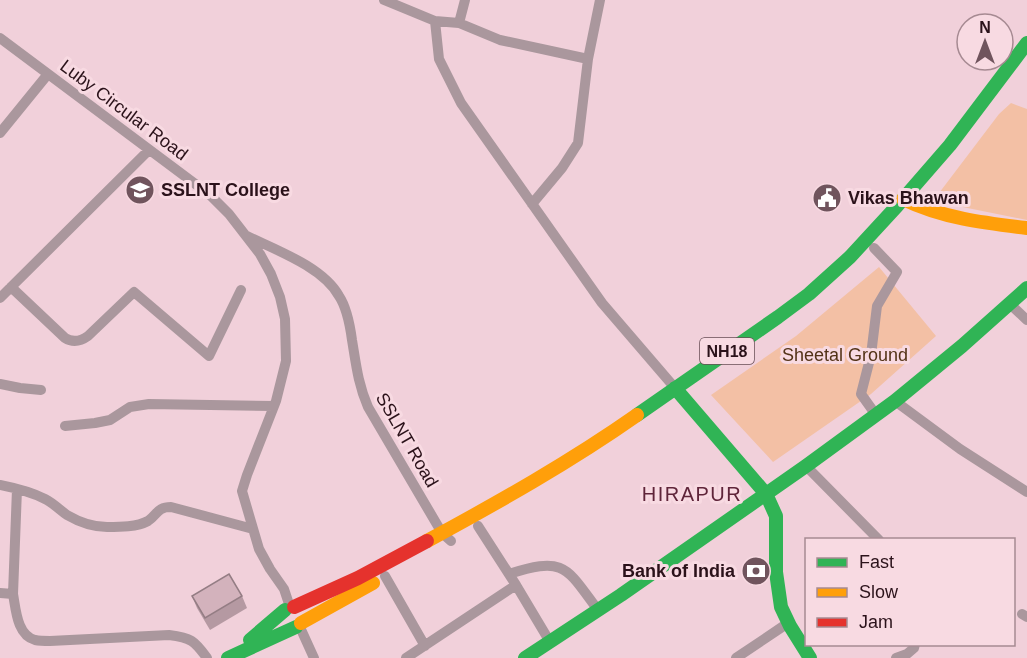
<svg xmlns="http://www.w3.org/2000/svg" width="1027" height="658" viewBox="0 0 1027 658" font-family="Arial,sans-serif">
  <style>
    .green { fill: #f3c0a5 }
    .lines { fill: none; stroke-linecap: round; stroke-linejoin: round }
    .street { stroke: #aa979d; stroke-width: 10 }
    .fast { stroke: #30b455; stroke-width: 14 }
    .slow { stroke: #ff9f0a; stroke-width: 14 }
    .jam { stroke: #e5322d; stroke-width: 14 }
    .wall { fill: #b599a2 }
    .building { fill: #d3b2bc; stroke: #947d84; stroke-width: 1.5 }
    .labels { text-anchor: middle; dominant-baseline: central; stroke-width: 6; stroke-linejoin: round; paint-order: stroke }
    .shield { fill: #f8dae2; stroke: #684e56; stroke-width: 1.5 }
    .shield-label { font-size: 16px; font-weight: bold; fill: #2b121a }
    .street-label { font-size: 18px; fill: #2b121a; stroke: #f8dae2 }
    .poi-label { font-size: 18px; font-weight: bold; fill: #2b121a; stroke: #f8dae2; text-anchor: start }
    .park-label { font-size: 18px; fill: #533317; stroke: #f8dae2 }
    .neighbourhood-label { font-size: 20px; letter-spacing: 1.5px; fill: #5f253a; stroke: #f8dae2 }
  </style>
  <rect width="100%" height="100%" fill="#f1d0da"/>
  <path class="green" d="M1011,103L1027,109V220L933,201L999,114Z
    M879,267L936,336L871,394L773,462L711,395L796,336Z"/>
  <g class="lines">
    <path class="street" d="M384,0L435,21L459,23L500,40L588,59
      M435,21L439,59L461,103L602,303L675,388
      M459,23L465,0
      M0,38L210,195L229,214L260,254L271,274L280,297L285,319L286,361L276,401L247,475L242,491L259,549L270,569L284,589L290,607
      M0,133L48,74
      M532,204L562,168L578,143L588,59L600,0
      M247,236C276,250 323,267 339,296C347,308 350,325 352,340C356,364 358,384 368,407L442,533L451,541
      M874,248L897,272L877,306L871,355L861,394L876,415
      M11,287L65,338C73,343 81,341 88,336L134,292L209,356L241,290
      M0,298L149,150
      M1010,304L1027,320
      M0,384L20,388L41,390
      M895,401L960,449L1027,492
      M65,426L95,423L110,420L130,407L149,404L274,406
      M806,466L879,540
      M0,485C15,488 31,492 45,499C53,503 60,510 67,515C79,522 94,527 107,527C120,527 137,527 148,521C158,514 157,507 171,507L253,529
      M509,574C565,556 566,567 598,610
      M385,576L425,646
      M516,585L550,642
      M0,593L13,594C16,610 17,635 35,640C40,641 45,641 50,641L169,635C191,638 194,640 207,658
      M13,594L17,489
      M1022,614L1027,617
      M299,625L314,658
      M406,658L516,585L478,526
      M736,658L788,623
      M896,658L907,654L914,648L915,644"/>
    <path class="fast" d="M675,388L766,494L776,516V572L781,607L790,626L810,658
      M637,415L778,317L809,294L850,257L897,206L950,145L1027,43
      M250,640L285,610
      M228,658L296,627
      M525,658L621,595L806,466L895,401L962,346L1027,288"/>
    <path class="slow" d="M903,199C942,218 984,223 1027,228
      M427,541C499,502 570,462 637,415
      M301,623L373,583"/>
    <path class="jam" d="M294,607L358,578L427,541"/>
  </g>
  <path class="wall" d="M192,596H242L247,608L210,630L197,608Z"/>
  <path class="building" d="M229,574L242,596L205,618L192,596Z"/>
  <defs>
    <g id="university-disc" transform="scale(1.5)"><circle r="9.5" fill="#70545d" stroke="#f8dae2"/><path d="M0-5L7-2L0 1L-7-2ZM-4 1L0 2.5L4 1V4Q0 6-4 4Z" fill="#fff"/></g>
    <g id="civic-disc" transform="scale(1.5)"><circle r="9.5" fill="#70545d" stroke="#f8dae2"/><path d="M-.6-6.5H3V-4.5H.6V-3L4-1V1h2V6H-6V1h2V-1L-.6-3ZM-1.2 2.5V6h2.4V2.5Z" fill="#fff"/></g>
    <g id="bank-disc" transform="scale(1.5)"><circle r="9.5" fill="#70545d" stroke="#f8dae2"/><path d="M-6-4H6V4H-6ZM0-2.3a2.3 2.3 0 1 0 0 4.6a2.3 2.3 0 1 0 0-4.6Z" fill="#fff"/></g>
  </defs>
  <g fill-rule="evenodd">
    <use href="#university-disc" x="140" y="190"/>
    <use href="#civic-disc" x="827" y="198"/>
    <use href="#bank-disc" x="756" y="571"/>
  </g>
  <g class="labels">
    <rect class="shield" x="700" y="338" width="54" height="26" rx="4.5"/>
    <g class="shield-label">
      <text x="727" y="351">NH18</text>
    </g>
    <g class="street-label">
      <text transform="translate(124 110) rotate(37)">Luby Circular Road</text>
      <text transform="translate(407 440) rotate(60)">SSLNT Road</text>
    </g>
    <g class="poi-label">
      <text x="161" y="190">SSLNT College</text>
      <text x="848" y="198">Vikas Bhawan</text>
      <text x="735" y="571" text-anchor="end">Bank of India</text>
    </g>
    <g class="park-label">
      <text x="845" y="355">Sheetal Ground</text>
    </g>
    <g class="neighbourhood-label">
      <text x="692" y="494">HIRAPUR</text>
    </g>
  </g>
  <rect x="805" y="538" width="210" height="108" fill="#f8dae2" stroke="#a68a92" stroke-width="1.5"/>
  <rect x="817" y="558" width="30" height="9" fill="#30b455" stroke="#a68a92" stroke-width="1.5"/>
  <text x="859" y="568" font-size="18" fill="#2b121a">Fast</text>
  <rect x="817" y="588" width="30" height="9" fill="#ff9f0a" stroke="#a68a92" stroke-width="1.5"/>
  <text x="859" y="598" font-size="18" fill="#2b121a">Slow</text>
  <rect x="817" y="618" width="30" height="9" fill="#e5322d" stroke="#a68a92" stroke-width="1.5"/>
  <text x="859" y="628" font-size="18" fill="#2b121a">Jam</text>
  <g transform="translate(985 42)"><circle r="28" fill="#f8dae2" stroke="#a68a92" stroke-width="1.5"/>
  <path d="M0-4.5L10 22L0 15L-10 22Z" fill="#70545d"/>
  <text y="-9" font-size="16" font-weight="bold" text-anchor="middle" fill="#2b121a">N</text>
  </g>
</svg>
